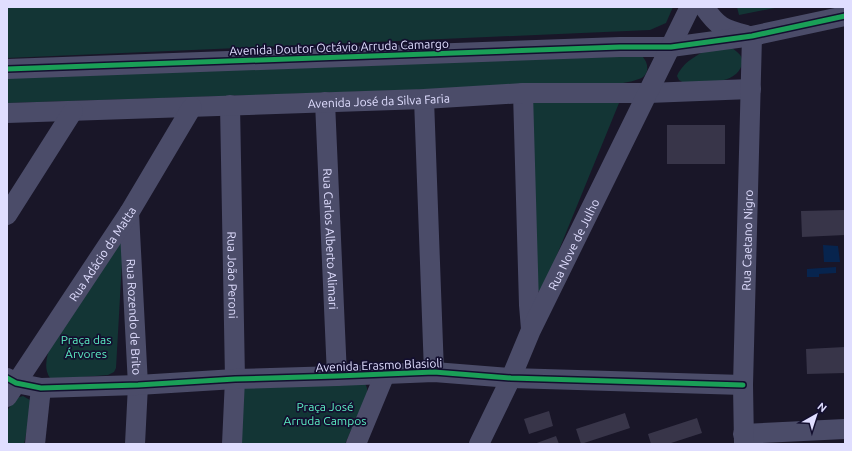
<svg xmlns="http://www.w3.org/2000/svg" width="852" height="451" viewBox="0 0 852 451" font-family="Ubuntu,sans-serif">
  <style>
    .green { fill: #133535 }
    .water { fill: #07244e }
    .building { fill: #383549 }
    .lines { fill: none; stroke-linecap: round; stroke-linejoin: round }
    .minor { stroke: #4b4c69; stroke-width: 20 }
    .cycleway-casing { stroke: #130f2f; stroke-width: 8 }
    .cycleway { stroke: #1a9f57; stroke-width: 5 }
    .labels { text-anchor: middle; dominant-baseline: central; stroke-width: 3.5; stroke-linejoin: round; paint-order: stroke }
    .street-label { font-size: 12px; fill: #e0deff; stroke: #130f2f }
    .park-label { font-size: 12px; fill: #5cedc2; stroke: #130f2f }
  </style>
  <rect width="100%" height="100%" fill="#191628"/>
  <path class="green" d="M7,7H673L666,23L650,30L7,58Z
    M737,7H780L739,15Z
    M716,46H729C736,51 744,55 742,64C737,86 701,82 684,83L679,80L677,76C684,60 701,53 716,46Z
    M642,56C649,63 650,75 639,79C634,81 628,82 623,83L7,103V75Z
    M535,101L619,103L543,289L540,291H537L532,103Z
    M114,241L123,244L116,368L114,372L108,375L55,379L50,378C43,368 47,355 51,344Z
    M365,383L367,388V394L345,444H237L238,395L245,388Z
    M23,396L30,400L32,406L24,444H7V411L16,398Z"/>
  <path class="water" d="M823,245L838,246L840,262H824Z
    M836,267V273L819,274V277H807V269Z"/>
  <path class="building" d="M667,125H725V164H667Z
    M845,210V235L802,237L801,211Z
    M845,347V373L807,374L806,349Z
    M549,411L553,426L529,434L524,419Z
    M625,413L630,428L581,444L576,429Z
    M697,418L702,433L668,444H651L648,434Z
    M556,436L559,444H534Z"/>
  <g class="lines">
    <g class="minor">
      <path d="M704,7C718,27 723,29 746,35"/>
      <path d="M7,69L620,47H671L752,36L845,16"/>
      <path d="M523,93L529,305L531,329"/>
      <path d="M424,99L434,372"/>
      <path id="s1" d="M325,102L337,376"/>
      <path id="s2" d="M230,105L235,379L232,444"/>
      <path id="s3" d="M7,113L424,99L523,93H648L751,89"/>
      <path id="s4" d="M129,213L138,385L135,444"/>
      <path d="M7,215L73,111"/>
      <path d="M7,378L16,383L41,388L138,385L235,379L337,376L434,372L511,378L743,385"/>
      <path id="s5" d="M7,397L129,213L192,107"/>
      <path d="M743,434L845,429"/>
      <path d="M35,444L41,388"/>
      <path d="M356,444L385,374"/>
      <path id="s6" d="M479,444L511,378L531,330L690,7"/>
      <path id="s7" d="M744,444L743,385L752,36"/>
    </g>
    <g class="cycleway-casing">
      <path id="cycleway" d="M7,69L620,47H671L752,36L845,16
        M7,378L16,383L41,388L138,385L235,379L337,376L434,372L511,378L743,385"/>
    </g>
    <use href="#cycleway" class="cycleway"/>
  </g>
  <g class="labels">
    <g class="street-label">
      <text transform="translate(339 47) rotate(-2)">Avenida Doutor Octávio Arruda Camargo</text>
      <text stroke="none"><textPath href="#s3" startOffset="372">Avenida José da Silva Faria</textPath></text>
      <text stroke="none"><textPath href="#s1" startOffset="137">Rua Carlos Alberto Alimari</textPath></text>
      <text stroke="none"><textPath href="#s7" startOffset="204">Rua Caetano Nigro</textPath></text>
      <text stroke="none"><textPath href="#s6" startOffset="221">Rua Nove de Julho</textPath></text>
      <text stroke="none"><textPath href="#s5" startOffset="172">Rua Adácio da Matta</textPath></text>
      <text stroke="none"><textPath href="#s2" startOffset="170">Rua João Peroni</textPath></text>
      <text stroke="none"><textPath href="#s4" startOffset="104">Rua Rozendo de Brito</textPath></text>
      <text transform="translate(379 365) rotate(-2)">Avenida Erasmo Blasioli</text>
    </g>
    <g class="park-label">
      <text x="86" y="339">Praça das<tspan x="86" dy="14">Árvores</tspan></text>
      <text x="325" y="406">Praça José<tspan x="325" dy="14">Arruda Campos</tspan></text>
    </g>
  </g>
  <rect width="852" height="451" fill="none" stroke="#e0deff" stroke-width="16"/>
  <g transform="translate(816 415) rotate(39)" stroke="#130f2f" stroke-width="3" paint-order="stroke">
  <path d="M0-3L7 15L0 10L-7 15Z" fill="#e0deff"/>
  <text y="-6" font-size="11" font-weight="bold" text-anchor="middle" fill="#e0deff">N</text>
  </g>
</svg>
